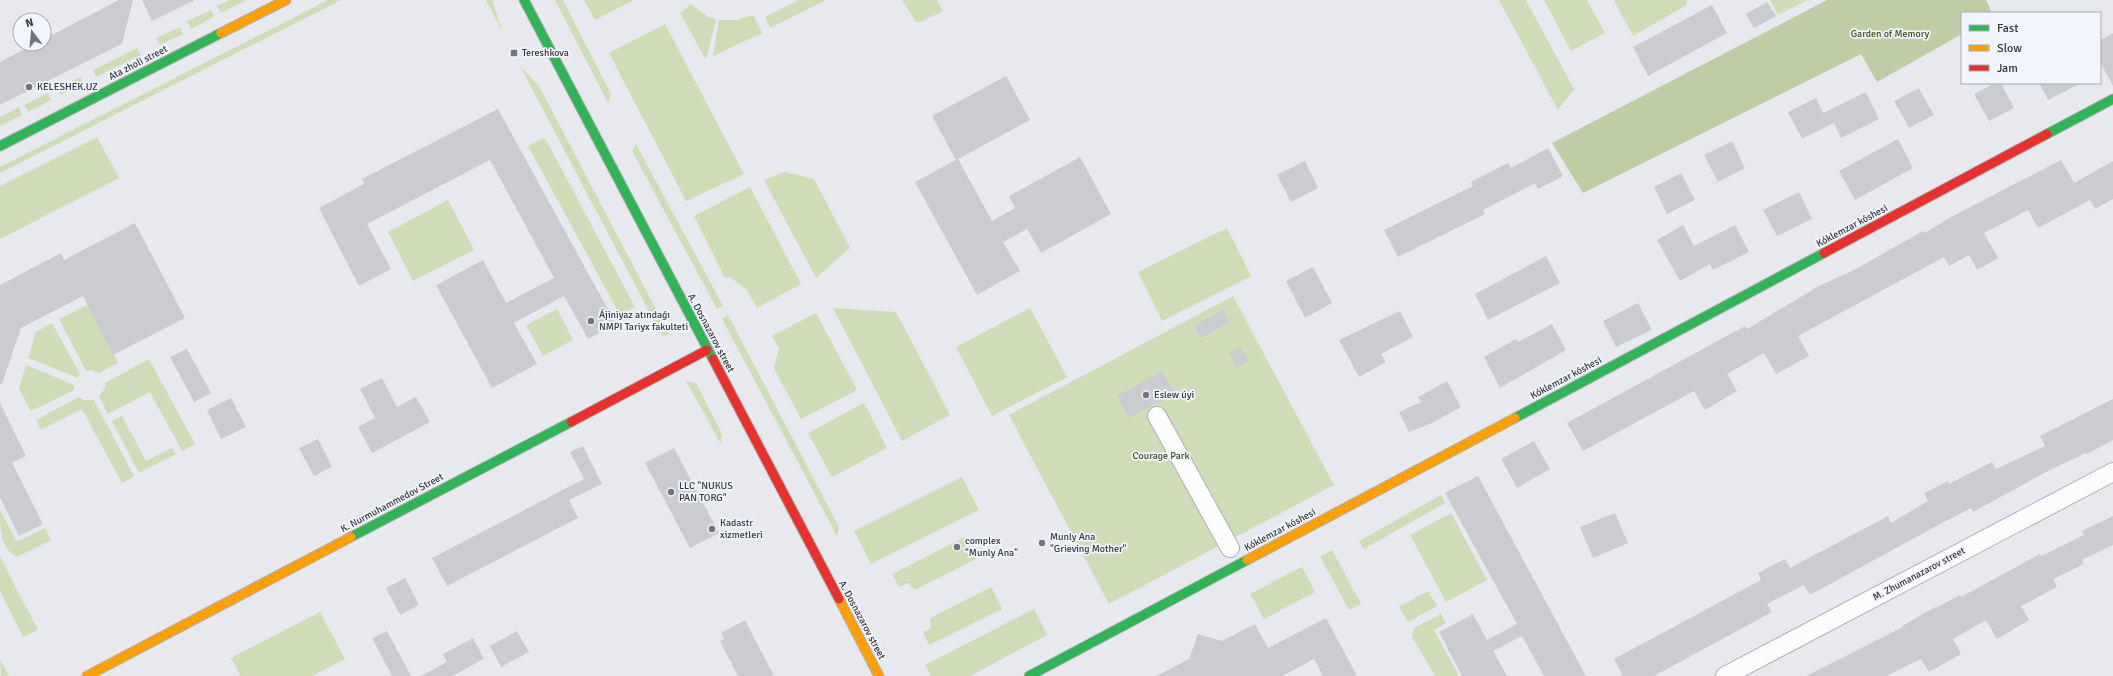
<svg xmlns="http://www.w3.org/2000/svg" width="2113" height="676" viewBox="0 0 2113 676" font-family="Signika,sans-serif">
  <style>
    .green { fill: #cedcb7 }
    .forest { fill: #becda5 }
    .building { fill: #cbccd0 }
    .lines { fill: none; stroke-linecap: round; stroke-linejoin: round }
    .street-casing { stroke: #b0b1b4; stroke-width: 20 }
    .fast-casing { stroke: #b0b1b4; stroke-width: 11 }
    .slow-casing { stroke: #b0b1b4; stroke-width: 11 }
    .jam-casing { stroke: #b0b1b4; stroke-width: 11 }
    .street { stroke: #fcfcfc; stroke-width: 18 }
    .fast { stroke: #30b455; stroke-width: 9 }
    .slow { stroke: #ff9f0a; stroke-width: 9 }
    .jam { stroke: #e5322d; stroke-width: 9 }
    .poi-dot { fill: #74757a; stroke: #f2f5fe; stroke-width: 1.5 }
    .labels { text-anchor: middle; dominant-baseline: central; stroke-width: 3.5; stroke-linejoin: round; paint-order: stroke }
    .park-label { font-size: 10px; fill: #3b4b14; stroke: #f2f5fe }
    .poi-label { font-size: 10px; fill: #36373b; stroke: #f2f5fe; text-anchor: start }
    .street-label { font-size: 10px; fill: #36373b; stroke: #f2f5fe }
  </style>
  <rect width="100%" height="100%" fill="#e8e9ee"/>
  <path class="green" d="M230,0H247L221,13L217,6Z
    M328,0H341L0,173V167Z
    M486,0H492L503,33Z
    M555,0H563L611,94L608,103Z
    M584,0H634L595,20Z
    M799,0H826L770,28L765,17Z
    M902,0H937L943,11L921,22H916Z
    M1499,0H1526L1574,89L1558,110Z
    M1544,0H1587L1605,33L1571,51Z
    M1614,0H1687V5L1633,36Z
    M1770,0H1808L1778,15Z
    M691,4L708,17L716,19L706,60L680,13Z
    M211,10L214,17L191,29L187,21Z
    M753,15L762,33L713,56L719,20H736Z
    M665,24L744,174L686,201L609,53Z
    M180,27L183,34L160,45L156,38Z
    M137,48L141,55L96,77L93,70Z
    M520,66L539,86L669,334L662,336Z
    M80,77L84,84L60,95L57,88Z
    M48,93L51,100L28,112L24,105Z
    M19,107L22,115L0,126V117Z
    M97,137L119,178L0,239V186Z
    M545,138L635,307L620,315L528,146Z
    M636,144L723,306L717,309L632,151Z
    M784,172L814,179L850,248L816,278L764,180Z
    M750,187L801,284L757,308L747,290L730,277L725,278L694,216Z
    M448,200L474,250L413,281L388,232Z
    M1227,228L1251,276L1162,321L1138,272Z
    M1233,296L1334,485L1109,604L1009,415Z
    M89,304L118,363L99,373L92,370L86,371L59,319Z
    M833,308L896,312L950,415L902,441Z
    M1030,308L1067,377L992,416L956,347Z
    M557,309L573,340L543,356L526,325Z
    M816,313L857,390L801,419L774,368L779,348L772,336Z
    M728,315L839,527L837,536L722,319Z
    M52,323L80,374L78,378L28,358L36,332Z
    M149,359L195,444L182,451L150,392L108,414L99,397L105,388V383Z
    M26,365L74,385V390L31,411L19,389Z
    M686,381L696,383L722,434L721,444Z
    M79,397L83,400H94L134,476L122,483L82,409L41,430L36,420Z
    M864,403L887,448L832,477L808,433Z
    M122,416L146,461L172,448L176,454L139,473L112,421Z
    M962,477L979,510L871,564L854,531Z
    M1441,495L1445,503L1364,549L1359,541Z
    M0,510L17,542L45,528L51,540L17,557C0,549 0,527 0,510Z
    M1451,513L1487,580L1446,602L1410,535Z
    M965,537L976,559L915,590L908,583L899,587L892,574Z
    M1332,550L1361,604L1349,610L1320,556Z
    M0,557L38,630L23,637L0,591Z
    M1302,567L1315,592L1264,619L1250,594Z
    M991,587L1002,609L929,645L923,632L931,628L930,618Z
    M1428,591L1437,606L1408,622L1399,607Z
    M1034,609L1047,635L970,676H931L925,665Z
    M320,612L345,659L312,676H241L231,658Z
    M1441,614L1446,623L1434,630L1459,676H1435L1412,637L1414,628Z
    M0,659L9,676H1Z"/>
  <path class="forest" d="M1827,0H1986L1992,13H1962V34L1877,82L1861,54L1583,193L1552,143Z"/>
  <path class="building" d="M119,0H133L122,44L0,105V62L34,44H44V39Z
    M142,0H195L152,21Z
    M1767,2L1776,16L1754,28L1746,14Z
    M1712,5L1727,33L1648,76L1633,47Z
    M2113,33V86L2100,62V40Z
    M1006,76L1030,120L958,159L992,221L1015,208L1009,196L1080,157L1111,214L1041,253L1027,229L1003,242L1020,271L977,295L915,182L956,160L932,116Z
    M1995,83H2001L2014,108L1989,121L1974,94Z
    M2039,83H2081L2048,100Z
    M1919,88L1934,115L1909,128L1894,101Z
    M1866,92L1879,119L1841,138L1834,123L1802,139L1788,112L1816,98L1823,113Z
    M498,109L616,324L588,339L564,296L514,323L537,364L492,388L436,285L483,260L506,303L554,278L490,160L367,224L391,269L359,286L319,208L364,184L362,179Z
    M1898,139L1913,168L1855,200L1839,171Z
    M1732,141L1745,168L1718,182L1704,155Z
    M1548,148L1563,176L1538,189L1535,183L1483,210L1485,214L1398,257L1384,230L1473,186L1471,182L1508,163L1511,168Z
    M2061,160L2074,183L2113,161V199L2095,209L2090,200L2038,228L2028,210L1984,233L1998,258L1977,270L1969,255L1949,266L1944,257L1798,336L1809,356L1776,374L1764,353L1727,374L1737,391L1705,410L1694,391L1583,451L1567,423L1745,326L1747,329L1819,286L1854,270L1923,231L1925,233L1949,218Z
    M1305,161L1318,188L1291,202L1277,175Z
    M1681,173L1695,200L1667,214L1654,187Z
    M1799,192L1812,219L1777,236L1763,210Z
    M135,223L185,318L113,355L83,296L21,328L2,384H0V285L61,253L64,260Z
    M1683,225L1694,246L1735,225L1749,252L1713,270L1710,264L1680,281L1657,240Z
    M1546,256L1560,283L1488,320L1475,294Z
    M1313,267L1332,303L1305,318L1286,281Z
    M1638,303L1652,330L1616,347L1603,321Z
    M1223,309L1230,322L1201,338L1194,326Z
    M1400,311L1413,337L1381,354L1386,362L1359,377L1339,340Z
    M1552,324L1566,350L1500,388L1484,357L1516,339L1518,342Z
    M1240,347L1248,361L1237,367L1229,353Z
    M187,349L211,393L194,402L170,357Z
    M1162,371L1175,393L1129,418L1117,396Z
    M382,378L397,407L416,397L430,422L372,453L358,427L375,418L360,389Z
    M1447,381L1461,407L1432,423L1409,432L1399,412L1421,402L1418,397Z
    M231,398L246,427L221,439L207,410Z
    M2113,399V440L2087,454L2086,453L2050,470L1973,512L1971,508L1942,523L1810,595L1804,585L1767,604L1772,612L1654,676H1623L1614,659L1761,580L1758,573L1785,559L1790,568L1888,516L1891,523L1928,501L1924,493L1948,481L1949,484L1992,462L1996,469L2045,446L2040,436Z
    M0,403L26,456L12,463L43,524L19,536L0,497Z
    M318,439L332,467L314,476L299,448Z
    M1534,441L1550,469L1517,488L1501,459Z
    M583,446L602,484L569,500L578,518L447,586L432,558L584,479L570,452Z
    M674,448L719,533L690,548L645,463Z
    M1478,476L1586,676H1544L1522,636L1493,651L1507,676H1462L1439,632L1473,614L1487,640L1517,624L1445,493Z
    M1615,513L1628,543L1593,558L1580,527Z
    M2113,516V545L2082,560L2084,564L2053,579L2057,587L2021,606L2029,620L1997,639L1986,620L1953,639L1961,654L1929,672L1921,659L1886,676H1806L1903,627L1902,626L1935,607L1936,608L1960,595L1961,597L2040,554L2041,556L2084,535L2082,531Z
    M405,578L419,605L400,615L386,588Z
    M1326,618L1357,676H1323L1314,659L1282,676H1156L1189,659L1198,634L1222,641L1255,624L1268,648Z
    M745,620L774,676H738L720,641L724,639L721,633Z
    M387,631L411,676H392L372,638Z
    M517,631L529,652L501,667L490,646Z
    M473,638L484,659L452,676H421L447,662L443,654Z"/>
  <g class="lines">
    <g class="street-casing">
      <path id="street" d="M1157,416L1230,548
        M1725,676L2113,472"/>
    </g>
    <g class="fast-casing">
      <path id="fast" d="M524,0L713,359
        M2047,134L2113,99
        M0,146L221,33
        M1515,418L1824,253
        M351,537L571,422
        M1029,676L1247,560"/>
    </g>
    <g class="slow-casing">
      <path id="slow" d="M221,33L286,0
        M1247,560L1515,418
        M839,599L879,676
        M87,676L351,537"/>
    </g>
    <g class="jam-casing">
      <path id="jam" d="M1824,253L2047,134
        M713,359L839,599
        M571,422L707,350"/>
    </g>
    <use href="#street" class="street"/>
    <use href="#fast" class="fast"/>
    <use href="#slow" class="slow"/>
    <use href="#jam" class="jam"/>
  </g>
  <g class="poi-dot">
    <rect x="510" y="49" width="8" height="8" rx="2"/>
    <circle cx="29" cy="87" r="4"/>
    <circle cx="591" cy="321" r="4"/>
    <circle cx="1146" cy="395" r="4"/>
    <circle cx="671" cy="492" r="4"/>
    <circle cx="712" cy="529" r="4"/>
    <circle cx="1042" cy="543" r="4"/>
    <circle cx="957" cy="547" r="4"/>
  </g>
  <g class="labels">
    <g class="park-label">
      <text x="1890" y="34">Garden of Memory</text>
      <text x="1161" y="456">Courage Park</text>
    </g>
    <g class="poi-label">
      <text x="522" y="53">Tereshkova</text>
      <text x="37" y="87">KELESHEK.UZ</text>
      <text x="599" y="315">Ájiniyaz atındaǵı<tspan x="599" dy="12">NMPI Tariyx fakulteti</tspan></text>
      <text x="1154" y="395">Eslew úyi</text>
      <text x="679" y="486">LLC "NUKUS<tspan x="679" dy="12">PAN TORG"</tspan></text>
      <text x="720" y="523">Kadastr<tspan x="720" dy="12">xizmetleri</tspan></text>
      <text x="1050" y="537">Munly Ana<tspan x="1050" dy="12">"Grieving Mother"</tspan></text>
      <text x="965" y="541">complex<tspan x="965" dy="12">"Munly Ana"</tspan></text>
    </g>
    <g class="street-label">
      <text transform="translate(138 63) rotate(-27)">Ata zholi street</text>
      <text transform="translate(1852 226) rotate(-28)">Kóklemzar kóshesi</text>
      <text transform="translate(711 333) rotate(62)">A. Dosnazarov street</text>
      <text transform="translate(1566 378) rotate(-28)">Kóklemzar kóshesi</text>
      <text transform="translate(392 503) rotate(-28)">K. Nurmuhammedov Street</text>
      <text transform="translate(1280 530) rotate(-28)">Kóklemzar kóshesi</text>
      <text transform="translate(1919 574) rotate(-28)">M. Zhumanazarov street</text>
      <text transform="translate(862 620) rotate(62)">A. Dosnazarov street</text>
    </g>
  </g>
  <rect x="1961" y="12" width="140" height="72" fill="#f2f5fe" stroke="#a7a9b0"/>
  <rect x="1969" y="25" width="20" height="6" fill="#30b455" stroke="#a7a9b0"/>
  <text x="1997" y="32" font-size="12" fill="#36373b">Fast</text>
  <rect x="1969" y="45" width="20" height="6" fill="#ff9f0a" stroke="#a7a9b0"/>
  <text x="1997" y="52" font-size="12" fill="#36373b">Slow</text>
  <rect x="1969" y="65" width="20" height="6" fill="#e5322d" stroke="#a7a9b0"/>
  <text x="1997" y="72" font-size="12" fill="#36373b">Jam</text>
  <g transform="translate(32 32) rotate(344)"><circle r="19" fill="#f2f5fe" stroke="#a7a9b0"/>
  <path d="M0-3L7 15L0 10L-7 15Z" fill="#74757a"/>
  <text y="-6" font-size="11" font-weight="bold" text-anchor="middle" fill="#36373b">N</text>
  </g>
</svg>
